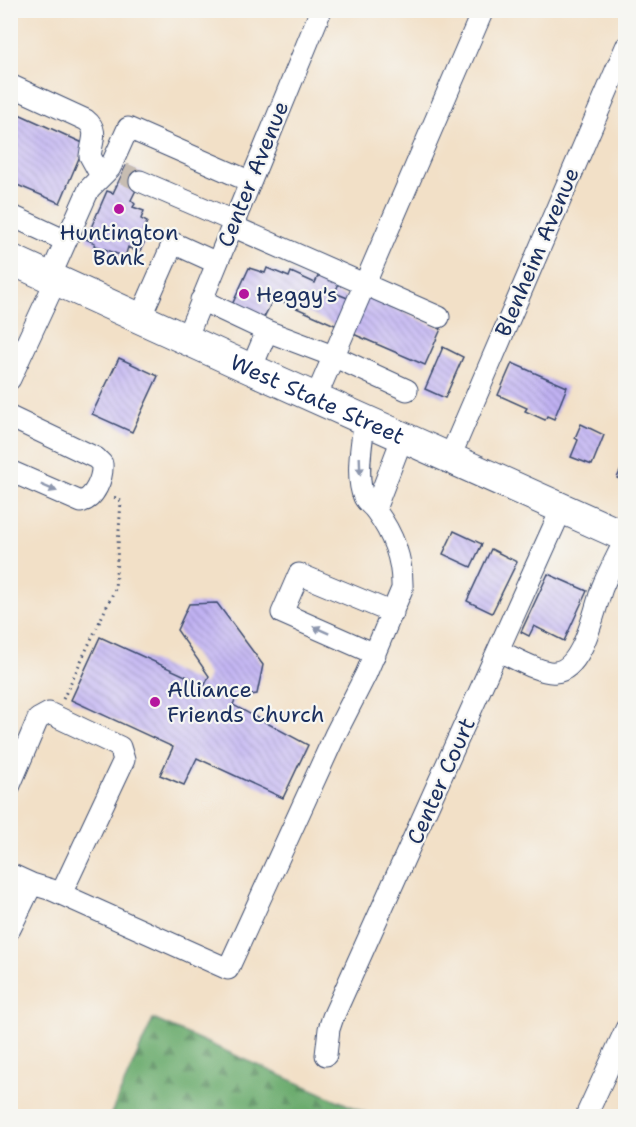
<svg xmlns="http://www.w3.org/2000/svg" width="636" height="1127" viewBox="0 0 636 1127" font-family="'Shantell Sans',sans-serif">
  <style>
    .forest { fill: url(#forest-firs); stroke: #446e66; stroke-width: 1.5 }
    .building { fill: url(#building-back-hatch) }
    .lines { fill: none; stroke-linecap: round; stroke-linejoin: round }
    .minor-tunnel { stroke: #c7bdb2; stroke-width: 21; stroke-dasharray: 21 10; stroke-linecap: butt }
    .minor-casing { stroke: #3b4a6e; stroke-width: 23 }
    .highway-casing { stroke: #3b4a6e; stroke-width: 32 }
    .path { stroke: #3b4a6e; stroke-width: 3; stroke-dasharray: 1.5 4.5; stroke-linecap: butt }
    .minor { stroke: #fff; stroke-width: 21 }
    .highway { stroke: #fff; stroke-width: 30 }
    .oneway { fill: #8d97ae }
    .poi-dot { fill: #b5179e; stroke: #f6f6f2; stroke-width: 2 }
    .labels { text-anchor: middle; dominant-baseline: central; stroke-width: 4.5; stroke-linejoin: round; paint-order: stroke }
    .street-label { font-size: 22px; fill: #1b2f5e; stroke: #f6f6f2 }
    .poi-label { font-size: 22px; fill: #1b2f5e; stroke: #f6f6f2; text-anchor: start }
  </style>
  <defs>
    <pattern id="forest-firs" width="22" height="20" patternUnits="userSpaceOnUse" patternTransform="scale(1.5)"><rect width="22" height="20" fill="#6cac6e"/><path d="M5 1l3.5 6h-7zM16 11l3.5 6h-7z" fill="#588c5e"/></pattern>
    <pattern id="building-back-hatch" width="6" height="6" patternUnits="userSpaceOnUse" patternTransform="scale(1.5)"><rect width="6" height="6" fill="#c1b2f3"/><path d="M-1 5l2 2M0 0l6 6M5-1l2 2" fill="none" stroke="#9c91c8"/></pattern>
  </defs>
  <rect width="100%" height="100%" fill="#f6f6f2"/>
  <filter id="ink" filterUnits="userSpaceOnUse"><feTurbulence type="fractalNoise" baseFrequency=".0167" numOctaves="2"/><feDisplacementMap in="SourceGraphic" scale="12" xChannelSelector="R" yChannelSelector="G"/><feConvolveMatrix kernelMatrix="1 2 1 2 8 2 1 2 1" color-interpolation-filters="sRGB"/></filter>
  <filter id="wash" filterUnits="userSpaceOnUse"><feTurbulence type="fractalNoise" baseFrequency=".008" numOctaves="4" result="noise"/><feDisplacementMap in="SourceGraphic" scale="24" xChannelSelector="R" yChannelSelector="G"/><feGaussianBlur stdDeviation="1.35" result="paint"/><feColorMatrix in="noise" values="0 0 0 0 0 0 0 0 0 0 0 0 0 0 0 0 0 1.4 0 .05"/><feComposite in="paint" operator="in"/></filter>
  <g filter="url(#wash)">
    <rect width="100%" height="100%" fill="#f2e0c7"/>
    <path class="forest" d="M153,1019L373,1116H110Z"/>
    <g id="blocks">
      <path class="building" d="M10,110L85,144L60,203L10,182Z
        M126,166L144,174L131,200L135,204L133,207L144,211L141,219L147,222L143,230L149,233L139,253L128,247L125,257L94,245L95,243L86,239L107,191L113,193Z
        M249,268L265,273L267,268L289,277L291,272L315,283L319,274L339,283L335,293L350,299L337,326L274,298L262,321L231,307Z
        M366,296L441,329L425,365L351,333Z
        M443,347L463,357L445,398L425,389Z
        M119,358L158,376L132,432L92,414Z
        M512,363L567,387L554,419L547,416L545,420L525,411L527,408L498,395Z
        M581,424L604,435L592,465L571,457L578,440L575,438Z
        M626,459V482L617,478Z
        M454,531L482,544L471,567L443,554Z
        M491,549L517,562L492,613L467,601Z
        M548,574L587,591L564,641L534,626L529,636L521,632Z
        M217,603L263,665L257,694L236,697L233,705L308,745L283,798L197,758L184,785L160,775L173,747L71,700L100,637L205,685L209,676L177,630L189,604Z"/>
    </g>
  </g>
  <g filter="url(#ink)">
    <use href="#blocks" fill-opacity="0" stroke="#3b4a6e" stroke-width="1.5"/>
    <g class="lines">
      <path class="minor-tunnel" d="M123,173L140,181"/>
      <g class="minor-casing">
        <path id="minor" d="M10,85L86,120C99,130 92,141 90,156L101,176
          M140,181L233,221
          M10,215L66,241
          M232,226L439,317
          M50,277L89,189L110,168L128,128L249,181
          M201,300L267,331
          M140,318L173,243L217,263
          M186,339L321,10
          M251,369L267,331L333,356L407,390
          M10,379L56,280
          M316,397L483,10
          M10,417L96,458L102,464C103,478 95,498 81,502L10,471
          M450,457L626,47
          M375,509L403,436
          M499,651C513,657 541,674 555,672C583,670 594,611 602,588C609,571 618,555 626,538
          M375,654L282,613L299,574L393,613
          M10,785L38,719L49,713L120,747L124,760L61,894
          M10,874L32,884
          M10,929L32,884L52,890L228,969L335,735L366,674L402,589C403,560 393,534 376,511C373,506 367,503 364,497C355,479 362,439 365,419
          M326,1055L329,1029L333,1017L562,508
          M586,1116L626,1029"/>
      </g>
      <g class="highway-casing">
        <g id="highway">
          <path id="s1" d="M10,259L251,369L626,537"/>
        </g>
      </g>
      <path class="path" d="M63,699L115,589L121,501L114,497"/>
      <use href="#minor" class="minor"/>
      <use href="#highway" class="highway"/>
    </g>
    <defs><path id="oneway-solid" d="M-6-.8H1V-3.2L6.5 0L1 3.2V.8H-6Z" transform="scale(1.5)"/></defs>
    <g class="oneway">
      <use href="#oneway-solid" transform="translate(360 466) rotate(88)"/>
      <use href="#oneway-solid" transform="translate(49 488) rotate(23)"/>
      <use href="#oneway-solid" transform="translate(321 630) rotate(-156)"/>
    </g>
  </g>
  <g class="poi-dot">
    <circle cx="119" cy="209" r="6"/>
    <circle cx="244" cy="294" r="6"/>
    <circle cx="155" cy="702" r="6"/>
  </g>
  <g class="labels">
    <g class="street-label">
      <text transform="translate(253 174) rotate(-68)">Center Avenue</text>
      <text transform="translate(537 252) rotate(-67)">Blenheim Avenue</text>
      <text stroke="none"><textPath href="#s1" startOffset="338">West State Street</textPath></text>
      <text transform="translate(441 781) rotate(-66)">Center Court</text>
    </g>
    <g class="poi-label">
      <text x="119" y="232" text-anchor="middle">Huntington<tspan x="119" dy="25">Bank</tspan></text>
      <text x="256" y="294">Heggy's</text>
      <text x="167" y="689">Alliance<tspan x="167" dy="25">Friends Church</tspan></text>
    </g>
  </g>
  <rect width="636" height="1127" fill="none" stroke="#f6f6f2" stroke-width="36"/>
</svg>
